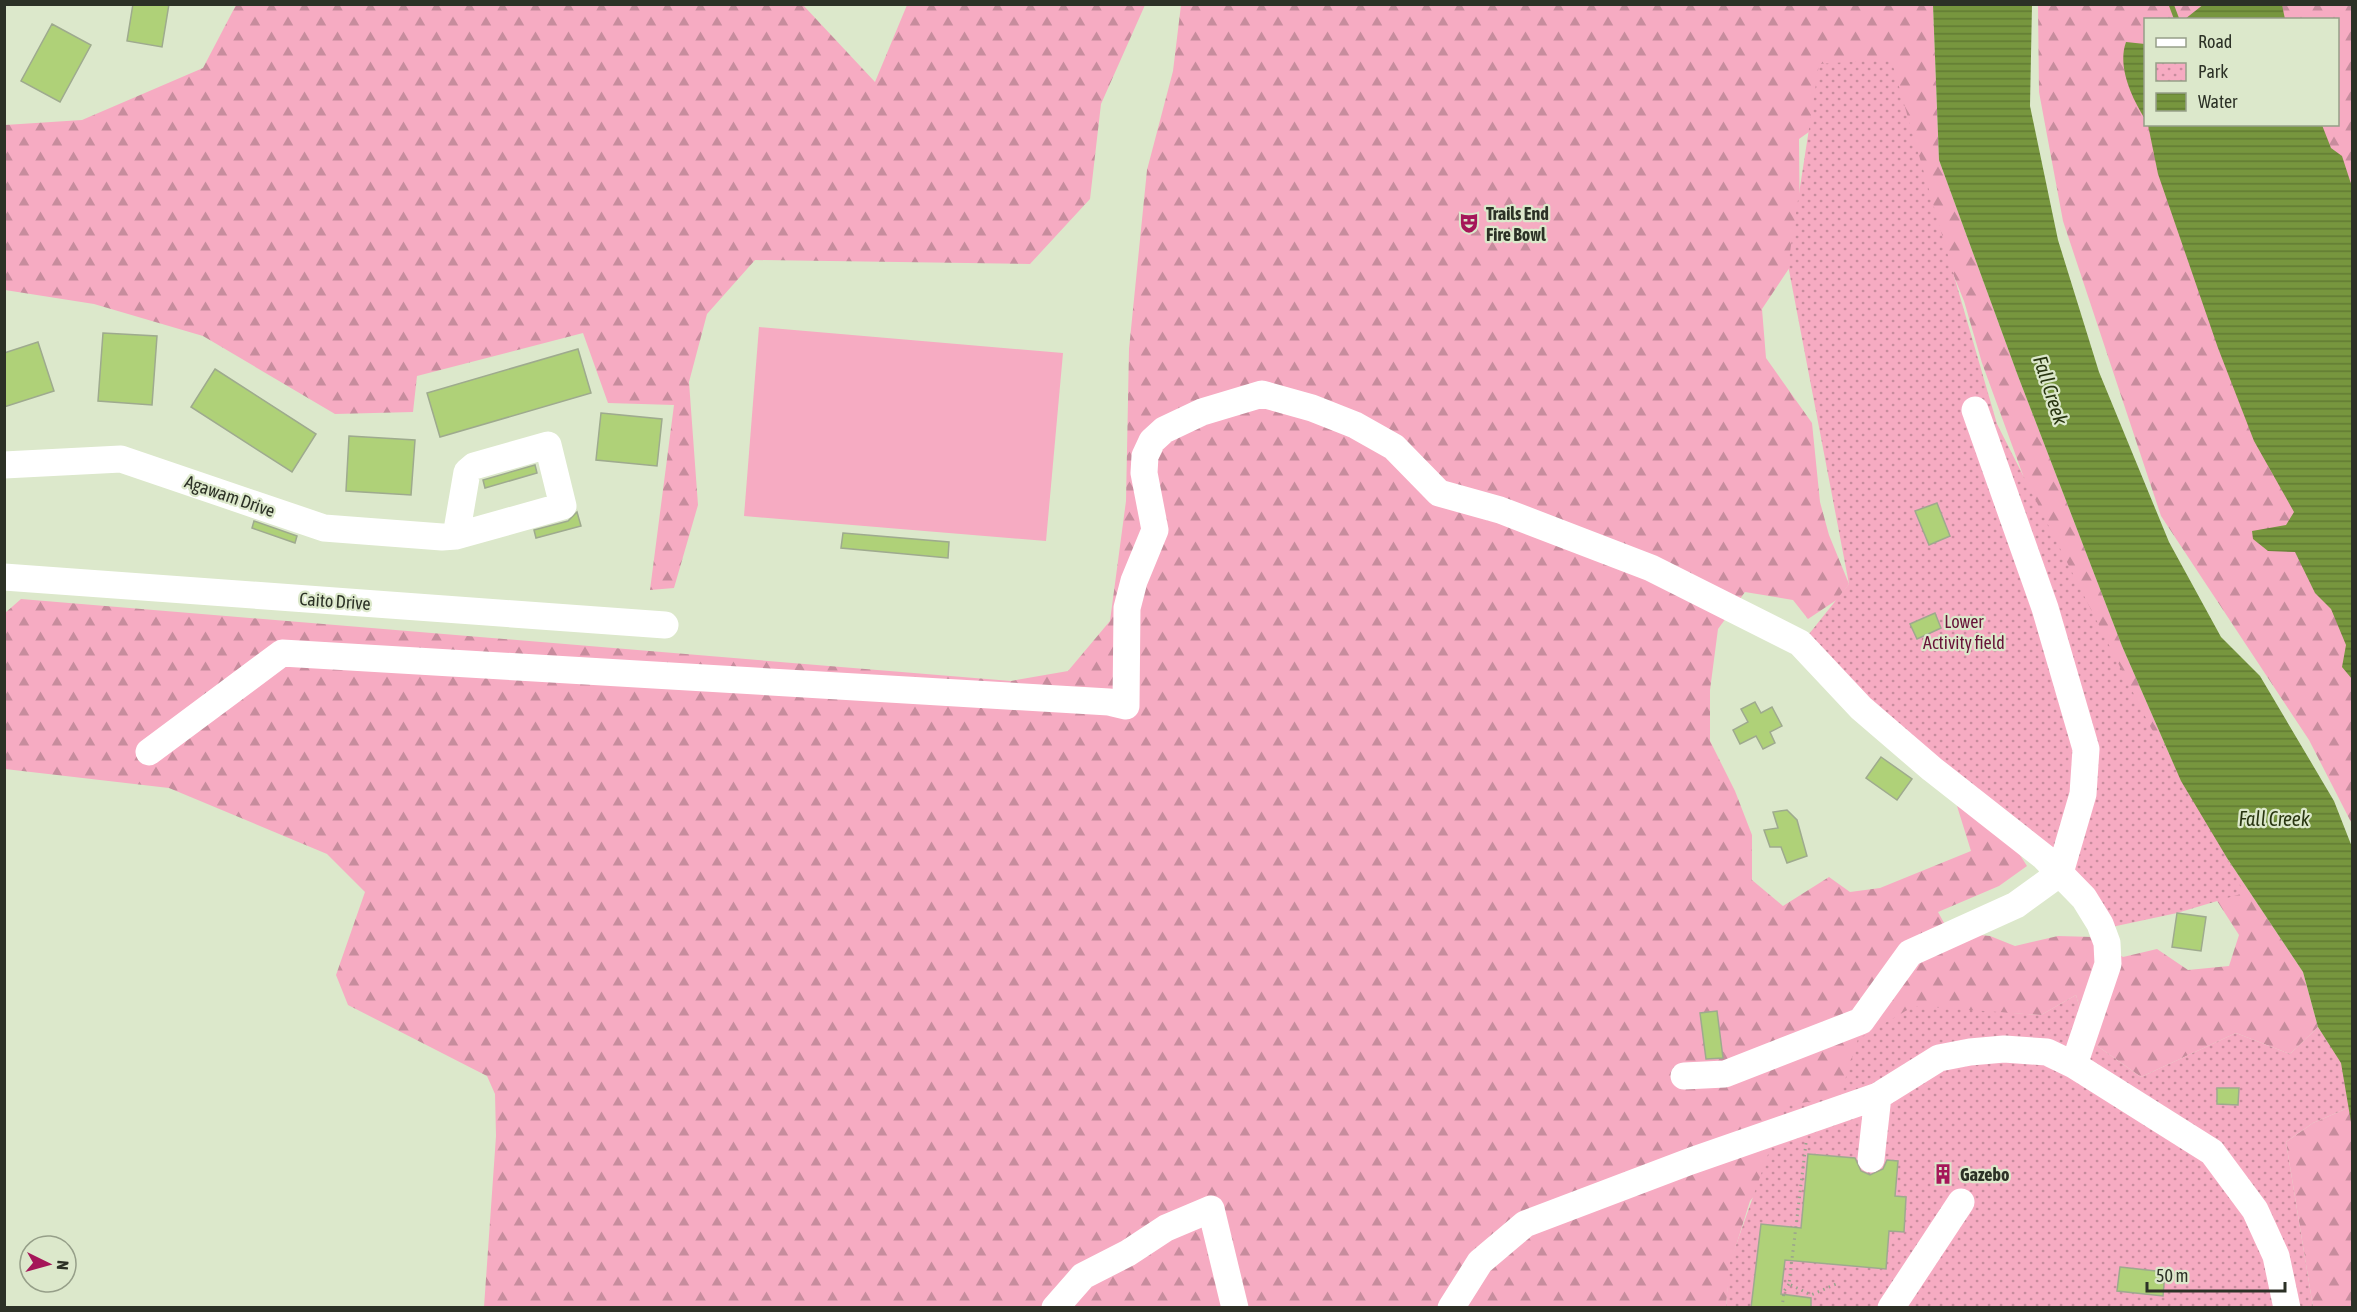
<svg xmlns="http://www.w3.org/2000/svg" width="2357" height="1312" viewBox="0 0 2357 1312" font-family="'Asap Condensed',sans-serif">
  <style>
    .grass { fill: #f6abc2 }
    .forest { fill: url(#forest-firs); fill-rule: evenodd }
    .park { fill: url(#park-dots) }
    .water { fill: url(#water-rules) }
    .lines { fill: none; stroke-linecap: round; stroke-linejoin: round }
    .stream { stroke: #77963e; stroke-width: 5 }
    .building { fill: #afd178; stroke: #9eaa8e; stroke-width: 1.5 }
    .path { stroke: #9aa38d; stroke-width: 3; stroke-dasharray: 1.5 4.5; stroke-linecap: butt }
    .minor { stroke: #fff; stroke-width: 27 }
    .labels { text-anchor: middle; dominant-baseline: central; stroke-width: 4.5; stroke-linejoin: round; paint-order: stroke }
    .poi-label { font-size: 18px; font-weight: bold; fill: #2c3126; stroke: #dce8cb; text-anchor: start }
    .street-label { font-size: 18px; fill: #2c3126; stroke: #dce8cb }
    .park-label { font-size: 18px; fill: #671238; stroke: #dce8cb }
    .water-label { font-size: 20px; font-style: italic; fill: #283510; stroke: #dce8cb }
  </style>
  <defs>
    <pattern id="forest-firs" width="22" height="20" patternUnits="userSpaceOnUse" patternTransform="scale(1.5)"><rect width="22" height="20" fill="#f6abc2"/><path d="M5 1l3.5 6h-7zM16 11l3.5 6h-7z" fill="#c78c9d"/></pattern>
    <pattern id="park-dots" width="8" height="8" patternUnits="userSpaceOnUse" patternTransform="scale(1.5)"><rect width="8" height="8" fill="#f6abc2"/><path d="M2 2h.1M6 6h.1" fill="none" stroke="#c78c9d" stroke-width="1.8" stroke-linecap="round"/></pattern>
    <pattern id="water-rules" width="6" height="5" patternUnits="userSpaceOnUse" patternTransform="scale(1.5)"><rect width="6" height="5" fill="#77963e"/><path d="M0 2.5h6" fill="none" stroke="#627b34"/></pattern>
  </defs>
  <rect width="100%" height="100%" fill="#dce8cb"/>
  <path class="grass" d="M759,327L1063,353L1046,541L744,516Z"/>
  <path class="forest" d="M236,5H803L875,82L907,5H1145L1101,104L1090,199L1030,264L755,260L707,314L689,382L698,505L674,588L650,590L674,405L608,403L583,333L417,376L413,412L335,414L203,336L94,304L5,290V125L82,120L203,68Z
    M1181,5H1933L1939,160L2018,376L2122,646L2181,781L2227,858L2303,972L2318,1027L2290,1054L2236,1033L2141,1077L2089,1040L2076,995L2041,1015L1987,1012L1840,1096L1750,1201L1730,1265L1726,1307H484L496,1136L495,1094L487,1076L348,1005L336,975L365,892L327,854L169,788L5,769V613L21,599L1011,681L1068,671L1110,621L1126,501L1129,349L1147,170L1173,71ZM1847,105L1930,217L1964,301L1982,363L2050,549L2203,879L2239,935L2229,966L2188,970L2157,949L2123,957L2093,937L2058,936L2015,946L1990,936L1949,932L1938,912L1999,886L2027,866C2007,833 1992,822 1957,806L1971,851L1880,888L1850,892L1829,877L1783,906L1752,880V835L1735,791L1710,741V690L1718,629L1745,592L1793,600L1808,619L1838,599L1849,584L1829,535L1820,502L1812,423L1766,358L1762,309L1800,252L1799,139Z
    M2038,5H2352V824L2309,740L2161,516L2063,221L2039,92ZM2146,20H2338V124H2146Z
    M2350,1107L2352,1128V1307H2313L2286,1142L2313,1123Z"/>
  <path class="park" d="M1891,59L1997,424L2151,728L2203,809L2244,893L2177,913L2107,928L1805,639L1849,584L1788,265L1819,64Z
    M2076,995L2089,1040L2141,1077L2236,1033L2290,1054L2318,1027L2341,1062L2350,1107L2313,1123L2286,1142L2313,1307L1726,1308L1729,1265L1785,1106L1840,1096L1858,1039L1914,1006L2041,1015Z"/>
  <path class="water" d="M2204,4L2282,5L2285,19H2185Z
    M1933,5H2032L2030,106L2058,240L2099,372L2169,542L2221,637L2260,676L2334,801L2352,847V1128L2341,1063L2318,1027L2303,972L2227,858L2181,781L2122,646L2018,376L1939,160Z
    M2126,42L2145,44V119C2132,98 2117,67 2126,42Z
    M2148,125H2322L2331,148L2342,156L2352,187V679L2342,667L2346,645L2331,609L2315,593L2295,552L2268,551L2253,539L2252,531L2286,525L2294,512L2254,441L2218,348L2158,174Z"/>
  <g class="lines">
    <path class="stream" d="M2171,4L2177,20"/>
  </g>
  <path class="building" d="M133,4H169L162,47L127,41Z
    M52,24L91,45L60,102L21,81Z
    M103,333L157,336L152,405L98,401Z
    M38,342L54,391L4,407V353Z
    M578,349L591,393L440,437L427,393Z
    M215,369L316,434L292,472L191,407Z
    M601,413L662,419L657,466L596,460Z
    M349,436L415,440L411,495L346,491Z
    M535,465L537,473L485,488L483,480Z
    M1937,503L1950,536L1929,545L1915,511Z
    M577,512L581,526L536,538L534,530L568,521Z
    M254,521L297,536L295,543L252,528Z
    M843,533L949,542L948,558L841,548Z
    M1935,613L1941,628L1917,639L1910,624Z
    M1755,702L1761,713L1772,707L1782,726L1770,732L1775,743L1763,749L1756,736L1740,744L1733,730L1748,722L1741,709Z
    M1881,757L1912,779L1897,800L1866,778Z
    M1787,810L1797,820L1807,856L1787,863L1781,847H1770L1764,830L1778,828L1773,812Z
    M2177,913L2206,917L2201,951L2172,947Z
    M1717,1011L1723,1058L1706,1059L1700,1013Z
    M2217,1088H2239L2238,1105L2217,1104Z
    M1808,1154L1855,1158L1861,1171L1870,1175L1883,1169L1887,1160L1898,1161L1895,1196L1906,1197L1904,1232L1889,1231L1886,1269L1785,1260L1781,1294L1811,1298V1308H1751L1761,1224L1801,1228Z
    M2120,1267L2165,1272L2163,1296L2117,1291Z"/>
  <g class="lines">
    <path class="path" d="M1806,1143L1789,1284L1811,1295L1836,1284
      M1782,1308L1784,1291L1789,1284"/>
    <path class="minor" d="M548,445L563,506L456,536L467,472L474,466Z
      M4,465L121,459L324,528L442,537L456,536
      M4,577L665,625
      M149,752L282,653L1109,702L1126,706L1127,608L1134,581L1155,530L1144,473L1145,456L1152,441L1164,430L1202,412L1262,394L1312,408L1355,425L1394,447L1439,493L1500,510L1651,568L1800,643L1861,708L1932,769L2044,857L2084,898L2100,924L2107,943L2108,964L2074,1065
      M1684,1076L1725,1074L1861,1021L1910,953L2016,905L2060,873L2083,794L2086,749L2045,608L1975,410
      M1871,1159L1878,1096L1939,1058L1970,1052L2004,1049L2047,1052L2074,1065L2212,1152L2255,1210L2276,1256L2287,1308
      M1055,1308L1083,1276L1128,1253L1166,1228L1211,1209L1235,1308
      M1451,1308L1480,1262L1525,1224L1691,1161L1878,1096
      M1891,1308L1961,1202"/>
  </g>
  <defs>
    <g id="theatre-bare" transform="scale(1.62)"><path d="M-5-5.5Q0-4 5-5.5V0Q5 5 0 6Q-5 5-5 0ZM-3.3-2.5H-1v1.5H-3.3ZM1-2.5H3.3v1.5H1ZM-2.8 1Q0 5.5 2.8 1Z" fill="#a51659" stroke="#dce8cb" stroke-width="2.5" paint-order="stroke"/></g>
    <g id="building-bare" transform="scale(1.62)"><path d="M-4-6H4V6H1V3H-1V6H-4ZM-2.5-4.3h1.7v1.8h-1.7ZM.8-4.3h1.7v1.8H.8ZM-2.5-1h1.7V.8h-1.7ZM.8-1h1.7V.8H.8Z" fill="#a51659" stroke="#dce8cb" stroke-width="2.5" paint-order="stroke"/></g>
  </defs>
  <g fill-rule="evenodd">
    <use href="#theatre-bare" x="1469" y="223"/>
    <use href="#building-bare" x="1943" y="1174"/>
  </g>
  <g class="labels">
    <g class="poi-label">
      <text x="1486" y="213">Trails End<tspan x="1486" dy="21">Fire Bowl</tspan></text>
      <text x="1960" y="1174">Gazebo</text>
    </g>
    <g class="street-label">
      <text transform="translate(230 496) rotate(19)">Agawam Drive</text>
      <text transform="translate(335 601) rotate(4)">Caito Drive</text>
    </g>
    <g class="park-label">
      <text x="1964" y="621">Lower<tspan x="1964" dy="21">Activity field</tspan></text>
    </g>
    <g class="water-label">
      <text transform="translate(2051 390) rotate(72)">Fall Creek</text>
      <text x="2274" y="818">Fall Creek</text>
    </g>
  </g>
  <rect width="2357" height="1312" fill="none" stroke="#2c3126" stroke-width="12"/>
  <rect x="2144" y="18" width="195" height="108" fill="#dce8cb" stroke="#969f89" stroke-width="1.5"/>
  <rect x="2156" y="38" width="30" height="9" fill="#ffffff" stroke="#969f89" stroke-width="1.5"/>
  <text x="2198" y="48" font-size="18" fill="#2c3126">Road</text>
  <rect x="2156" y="63" width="30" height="18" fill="url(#park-dots)" stroke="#969f89" stroke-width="1.5"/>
  <text x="2198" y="78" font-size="18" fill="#2c3126">Park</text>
  <rect x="2156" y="93" width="30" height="18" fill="url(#water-rules)" stroke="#969f89" stroke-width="1.5"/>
  <text x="2198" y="108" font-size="18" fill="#2c3126">Water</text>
  <g transform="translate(48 1264) rotate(95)"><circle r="28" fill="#dce8cb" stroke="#969f89" stroke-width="1.5"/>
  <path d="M0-4.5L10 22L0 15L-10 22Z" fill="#a51659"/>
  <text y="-9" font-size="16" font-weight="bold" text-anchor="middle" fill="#2c3126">N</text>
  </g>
  <path d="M2147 1282v9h138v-9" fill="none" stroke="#2c3126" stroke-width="3"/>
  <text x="2156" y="1282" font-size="18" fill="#2c3126" stroke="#dce8cb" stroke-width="4.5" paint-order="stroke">50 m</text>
</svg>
